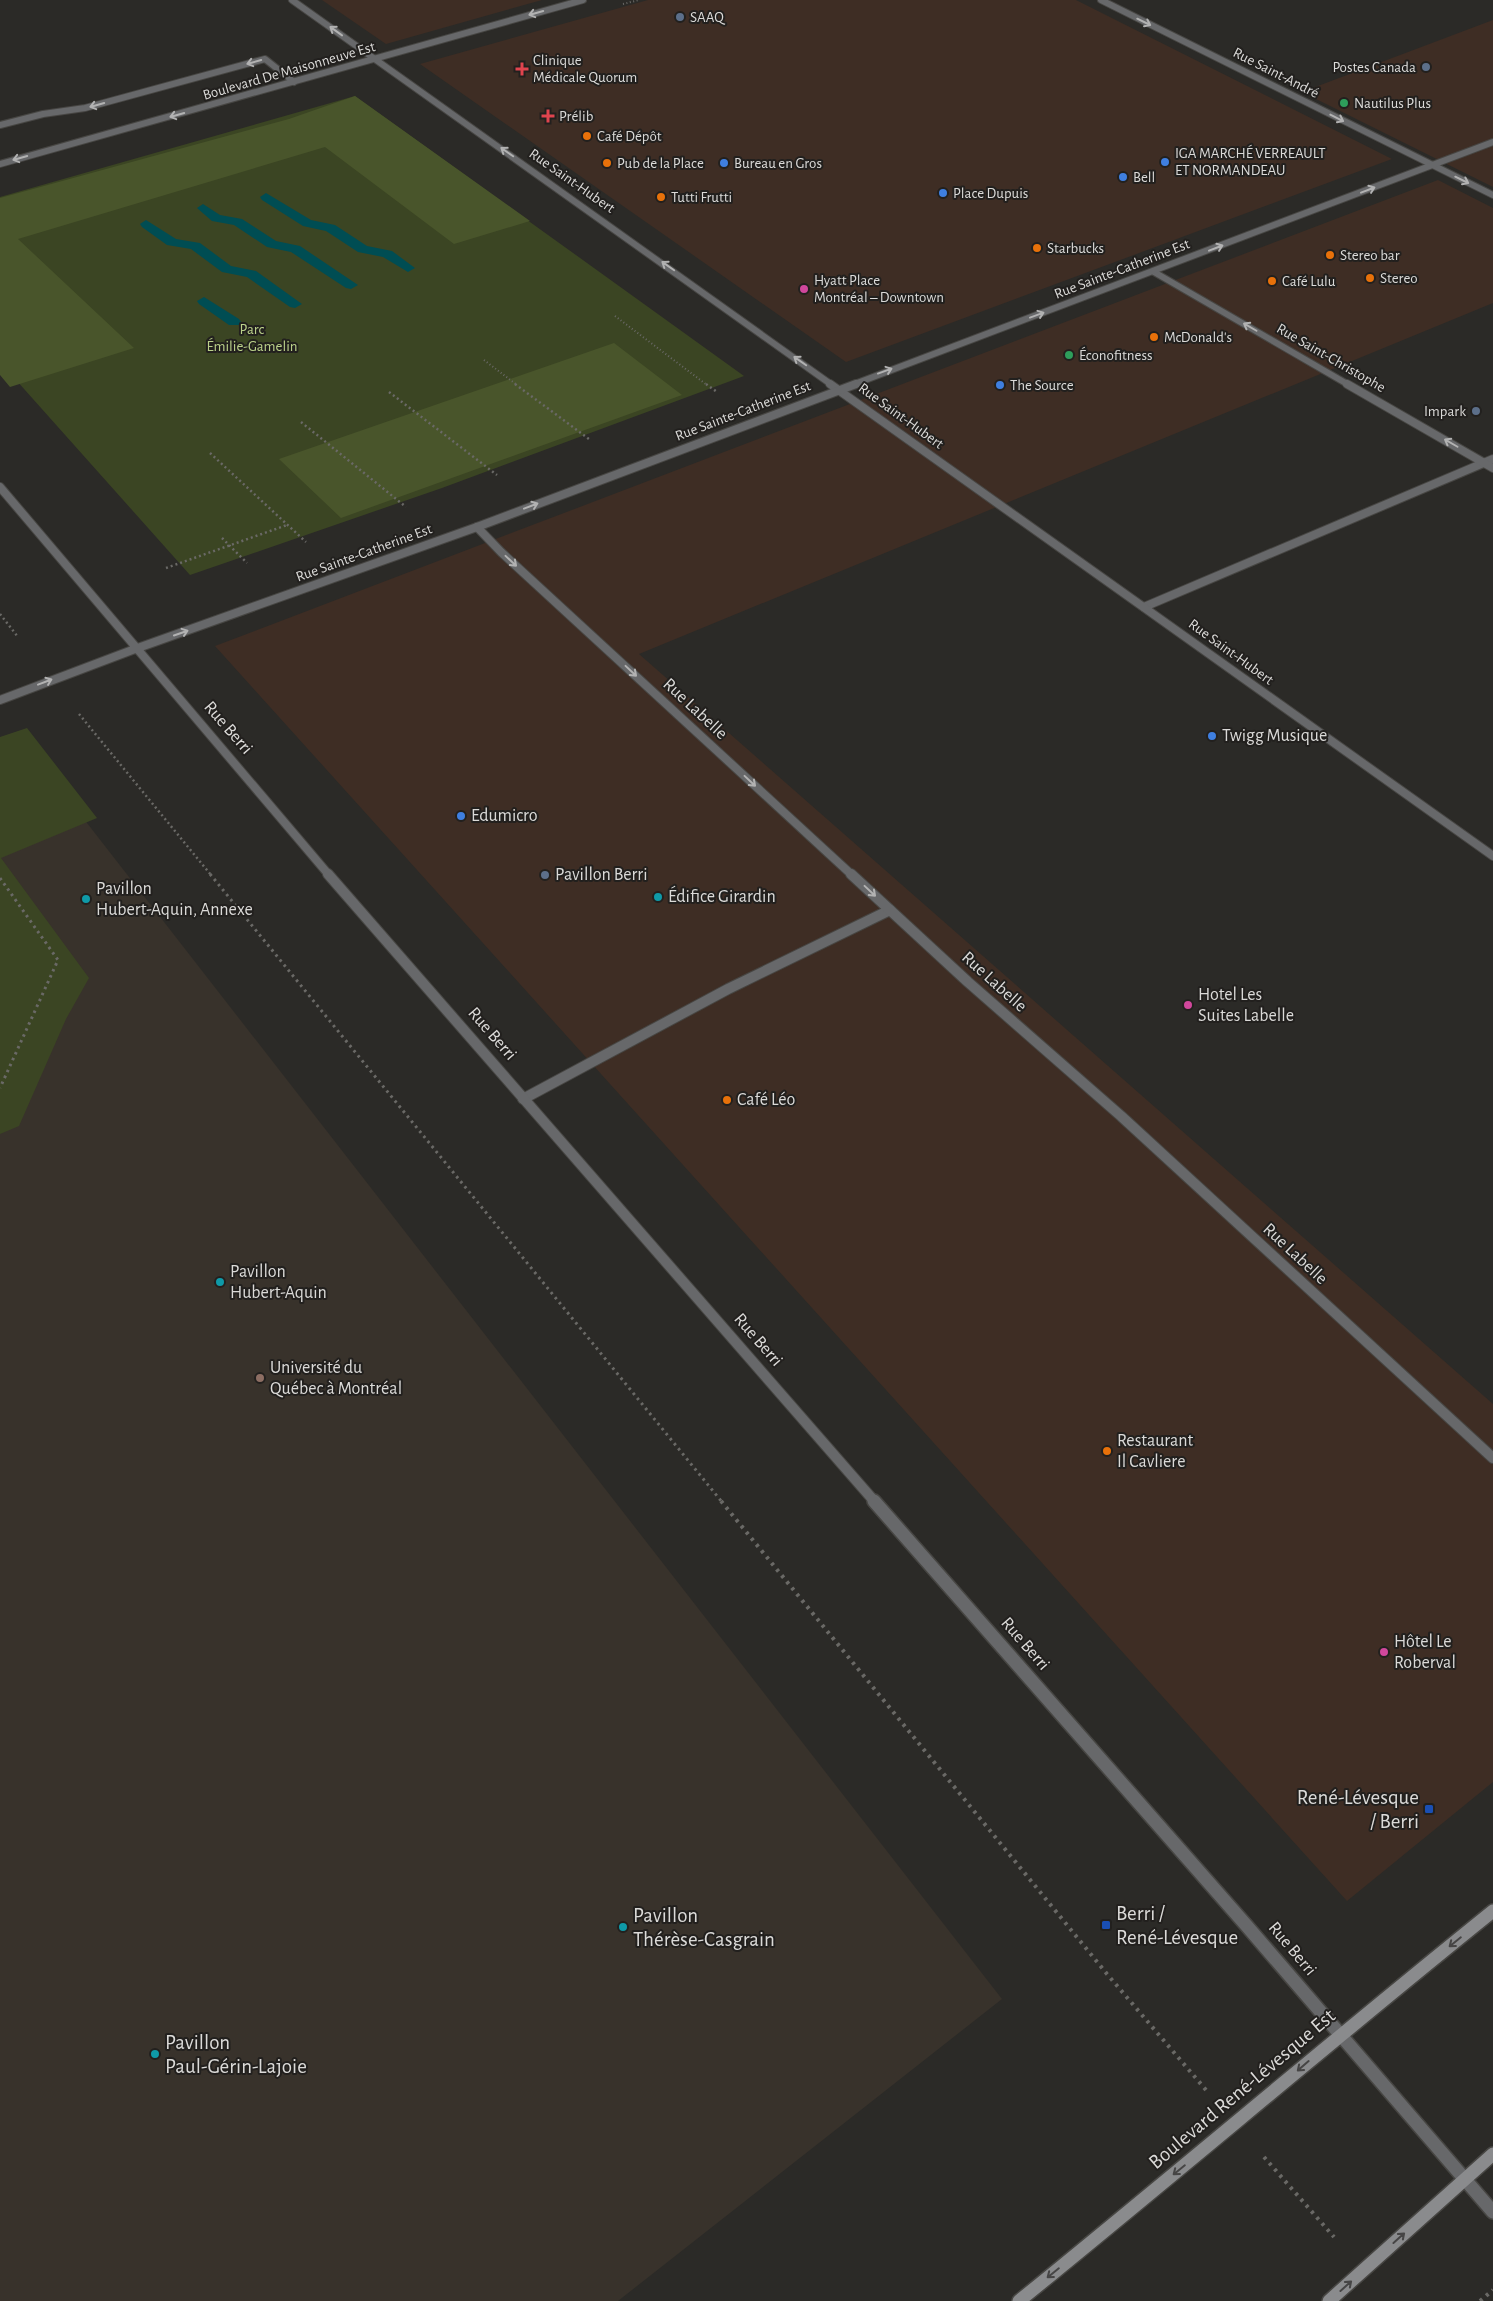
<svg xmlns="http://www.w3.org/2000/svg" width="1493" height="2301" viewBox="0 0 1493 2301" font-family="'Alegreya Sans',sans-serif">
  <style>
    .commercial { fill: #3e2d24 }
    .built { fill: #38322b }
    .green { fill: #3b4523 }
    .forest { fill: #49552b }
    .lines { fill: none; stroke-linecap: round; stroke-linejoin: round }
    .stream { fill: #004d53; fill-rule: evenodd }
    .service-far2-casing { stroke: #474643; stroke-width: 8 }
    .service-far1-casing { stroke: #474643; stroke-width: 10 }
    .service-casing { stroke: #474643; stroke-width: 12 }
    .minor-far2-casing { stroke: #474643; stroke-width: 8 }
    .minor-far1-casing { stroke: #474643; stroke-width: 10 }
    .minor-casing { stroke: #474643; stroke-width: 12 }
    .tertiary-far3-casing { stroke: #474643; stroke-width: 8 }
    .tertiary-far2-casing { stroke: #474643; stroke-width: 10 }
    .tertiary-far1-casing { stroke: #474643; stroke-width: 12 }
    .tertiary-casing { stroke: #474643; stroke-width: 16 }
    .secondary-casing { stroke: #474643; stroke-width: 16 }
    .path-far3 { stroke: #6a6966; stroke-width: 2; stroke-dasharray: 1 2.5; stroke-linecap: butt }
    .path-far2 { stroke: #6a6966; stroke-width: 2.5; stroke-dasharray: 2 3; stroke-linecap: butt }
    .path-far1 { stroke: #6a6966; stroke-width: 3; stroke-dasharray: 2.5 4; stroke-linecap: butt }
    .path { stroke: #6a6966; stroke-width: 4; stroke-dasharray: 3 5; stroke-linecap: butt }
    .service-far2 { stroke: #67686a; stroke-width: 6 }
    .service-far1 { stroke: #67686a; stroke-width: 8 }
    .service { stroke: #67686a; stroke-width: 10 }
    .minor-far2 { stroke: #67686a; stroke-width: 6 }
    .minor-far1 { stroke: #67686a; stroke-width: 8 }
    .minor { stroke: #67686a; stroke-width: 10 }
    .tertiary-far3 { stroke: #67686a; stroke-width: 6 }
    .tertiary-far2 { stroke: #67686a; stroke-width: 8 }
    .tertiary-far1 { stroke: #67686a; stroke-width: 10 }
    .tertiary { stroke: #67686a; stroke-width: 13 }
    .secondary { stroke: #8a8b8d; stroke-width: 13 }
    .oneway { stroke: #b2b2b2 }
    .oneway2 { stroke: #464545 }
    .service-dot { fill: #5c6f8a; stroke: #22201e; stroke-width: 2 }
    .health-dot { fill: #e0444e; stroke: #22201e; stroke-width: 2 }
    .leisure-dot { fill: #2e9e5b; stroke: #22201e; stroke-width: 2 }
    .food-dot { fill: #e8710a; stroke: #22201e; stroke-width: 2 }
    .shop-dot { fill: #3f7fe0; stroke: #22201e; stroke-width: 2 }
    .hotel-dot { fill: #d1479c; stroke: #22201e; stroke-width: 2 }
    .culture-dot { fill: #0f9aa8; stroke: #22201e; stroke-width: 2 }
    .education-dot { fill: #8d6e63; stroke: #22201e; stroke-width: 2 }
    .transit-dot { fill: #1a4fb4; stroke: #22201e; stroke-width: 2 }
    .labels { text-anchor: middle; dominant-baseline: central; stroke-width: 4; stroke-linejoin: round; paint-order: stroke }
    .far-poi-label { font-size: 15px; fill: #dbdad8; stroke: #22201e; text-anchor: start }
    .far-street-label { font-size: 15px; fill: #dbdad8; stroke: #22201e }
    .far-park-label { font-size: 15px; fill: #bbd18a; stroke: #22201e }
    .street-label { font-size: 18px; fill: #dbdad8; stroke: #22201e }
    .poi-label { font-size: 18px; fill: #dbdad8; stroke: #22201e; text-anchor: start }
    .near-poi-label { font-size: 21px; fill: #dbdad8; stroke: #22201e; text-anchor: start }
    .near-street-label { font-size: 21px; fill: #dbdad8; stroke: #22201e }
  </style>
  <rect width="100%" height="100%" fill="#2b2a27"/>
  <path class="commercial" d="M322,0H542L386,44Z
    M648,0H1076L1392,159L846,362L420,64Z
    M1493,20V187L1302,92Z
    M1438,180L1493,208V303L639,654L1493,1404V1782L1347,1901L215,646Z"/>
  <path class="built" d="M31,751L1002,1999L618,2301H0V757Z"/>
  <path class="green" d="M355,96L744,376L442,488L190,575L0,362V197Z
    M27,728L97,818L1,858L89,978L66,1019L19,1126L0,1134V737Z"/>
  <path class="forest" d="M355,96L530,221L454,244L325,147L18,239L134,348L10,387L0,375V198L289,119Z
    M614,343L682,395L341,518L279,459Z"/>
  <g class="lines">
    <path class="stream" d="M266,193L311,220L335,225L367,246L392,251L415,268L408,272L383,257L358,252L326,231L303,226L262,200L260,197Z
      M203,204L220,215L242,219L276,241L300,246L358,285L351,289L346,288L291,252L267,247L234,225L212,221L197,208Z
      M146,220L176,239L200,243L231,266L256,271L302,304L295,308L290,307L247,277L222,272L191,249L167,245L142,227L140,224Z
      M204,297L239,319L241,322L239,325H229L199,304L197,301Z"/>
    <g class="service-far2-casing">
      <path id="service-far2" d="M0,125L43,114L85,108L265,59L294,82"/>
    </g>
    <g class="service-far1-casing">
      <path id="service-far1" d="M1144,607L1493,459"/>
    </g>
    <g class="service-casing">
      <path id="service" d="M523,1099L728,989L890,910"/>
    </g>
    <g class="minor-far2-casing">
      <path id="minor-far2" d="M292,0L832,385
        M1101,0L1493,195
        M1154,272L1349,385"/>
    </g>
    <g class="minor-far1-casing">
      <path id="minor-far1" d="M830,384L1493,856
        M1347,384L1493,468
        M477,527L501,552L852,875"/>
    </g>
    <g class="minor-casing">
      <path id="minor" d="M851,874L968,982L1121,1116L1493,1458"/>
    </g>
    <g class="tertiary-far3-casing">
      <path id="tertiary-far3" d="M0,164L583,0
        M852,385L1493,142"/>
    </g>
    <g class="tertiary-far2-casing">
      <path id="tertiary-far2" d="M0,487L329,875
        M0,700L135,649L477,527L856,384"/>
    </g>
    <g class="tertiary-far1-casing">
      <path id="tertiary-far1" d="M328,874L875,1502"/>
    </g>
    <g class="tertiary-casing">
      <path id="tertiary" d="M874,1501L1246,1925L1493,2212"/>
    </g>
    <g class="secondary-casing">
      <path id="secondary" d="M1019,2301C1178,2172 1334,2039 1493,1911
        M1329,2301L1493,2154"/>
    </g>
    <path class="path-far3" d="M623,4L639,0
      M615,316L707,385
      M484,360L517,385"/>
    <path class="path-far2" d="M515,384L589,439
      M706,384L717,392
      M389,392L497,475
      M301,422L406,507
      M210,453L306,542
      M222,538L247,563
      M166,568L287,525
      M0,614L18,637
      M79,714L211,875"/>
    <path class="path-far1" d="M210,874L722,1502
      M0,878L58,960L0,1088"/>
    <path class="path" d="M721,1501L1107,1974L1206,2090
      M1264,2157L1334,2237
      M1480,2301L1493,2290"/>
    <use href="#service-far2" class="service-far2"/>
    <use href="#service-far1" class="service-far1"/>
    <use href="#service" class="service"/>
    <use href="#minor-far2" class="minor-far2"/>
    <use href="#minor-far1" class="minor-far1"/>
    <use href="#minor" class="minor"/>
    <use href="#tertiary-far3" class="tertiary-far3"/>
    <use href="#tertiary-far2" class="tertiary-far2"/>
    <use href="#tertiary-far1" class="tertiary-far1"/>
    <use href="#tertiary" class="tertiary"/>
    <use href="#secondary" class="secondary"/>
  </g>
  <defs><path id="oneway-shaft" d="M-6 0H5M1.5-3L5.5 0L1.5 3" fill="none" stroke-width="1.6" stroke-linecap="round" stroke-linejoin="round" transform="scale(1.25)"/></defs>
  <g class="oneway">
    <use href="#oneway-shaft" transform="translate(536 13) rotate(164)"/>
    <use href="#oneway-shaft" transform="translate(1144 22) rotate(26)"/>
    <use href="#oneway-shaft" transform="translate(336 31) rotate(-144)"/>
    <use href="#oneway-shaft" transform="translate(254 62) rotate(164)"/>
    <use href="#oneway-shaft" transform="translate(97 105) rotate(164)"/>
    <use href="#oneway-shaft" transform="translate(177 115) rotate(164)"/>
    <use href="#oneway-shaft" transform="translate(1337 118) rotate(27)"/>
    <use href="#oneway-shaft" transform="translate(507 152) rotate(-145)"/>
    <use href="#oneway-shaft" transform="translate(20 158) rotate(164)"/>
    <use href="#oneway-shaft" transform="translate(1462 180) rotate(26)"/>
    <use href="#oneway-shaft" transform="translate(1368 190) rotate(-21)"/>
    <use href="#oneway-shaft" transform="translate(1216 248) rotate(-21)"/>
    <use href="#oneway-shaft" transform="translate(668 266) rotate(-145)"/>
    <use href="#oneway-shaft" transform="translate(1037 315) rotate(-20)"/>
    <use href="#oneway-shaft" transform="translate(1250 327) rotate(-150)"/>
    <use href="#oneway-shaft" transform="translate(800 361) rotate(-145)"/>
    <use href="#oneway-shaft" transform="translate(885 371) rotate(-20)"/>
    <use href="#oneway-shaft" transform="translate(1451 443) rotate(-150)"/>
    <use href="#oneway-shaft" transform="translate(531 506) rotate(-21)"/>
    <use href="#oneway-shaft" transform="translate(511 561) rotate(43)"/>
    <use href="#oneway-shaft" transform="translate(181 633) rotate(-19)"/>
    <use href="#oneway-shaft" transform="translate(631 671) rotate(43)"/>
    <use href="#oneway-shaft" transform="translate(45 682) rotate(-21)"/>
    <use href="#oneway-shaft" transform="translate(750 781) rotate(43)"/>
    <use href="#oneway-shaft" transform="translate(870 891) rotate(43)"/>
  </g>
  <g class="oneway2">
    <use href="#oneway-shaft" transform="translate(1455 1942) rotate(141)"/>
    <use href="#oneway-shaft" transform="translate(1303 2066) rotate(139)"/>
    <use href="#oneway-shaft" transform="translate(1179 2170) rotate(141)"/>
    <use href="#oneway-shaft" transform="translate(1399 2238) rotate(-42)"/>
    <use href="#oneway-shaft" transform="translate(1053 2273) rotate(141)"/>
    <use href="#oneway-shaft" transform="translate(1346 2286) rotate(-42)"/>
  </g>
  <g class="service-dot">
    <circle cx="680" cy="17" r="5"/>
    <circle cx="1426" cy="67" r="5"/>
    <circle cx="1476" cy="411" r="5"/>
    <circle cx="545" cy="875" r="5"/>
  </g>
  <g class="health-dot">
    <path d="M519.5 61.5h5v5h5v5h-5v5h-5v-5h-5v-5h5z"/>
    <path d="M545.5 108.5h5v5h5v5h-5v5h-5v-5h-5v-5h5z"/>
  </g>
  <g class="leisure-dot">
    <circle cx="1344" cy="103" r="5"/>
    <circle cx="1069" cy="355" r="5"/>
  </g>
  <g class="food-dot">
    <circle cx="587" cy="136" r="5"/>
    <circle cx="607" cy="163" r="5"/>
    <circle cx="661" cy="197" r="5"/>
    <circle cx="1037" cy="248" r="5"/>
    <circle cx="1330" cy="255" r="5"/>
    <circle cx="1370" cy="278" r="5"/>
    <circle cx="1272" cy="281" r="5"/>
    <circle cx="1154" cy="337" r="5"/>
    <circle cx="727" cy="1100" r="5"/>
    <circle cx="1107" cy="1451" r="5"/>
  </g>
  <g class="shop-dot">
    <circle cx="1165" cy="162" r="5"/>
    <circle cx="724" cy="163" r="5"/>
    <circle cx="1123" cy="177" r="5"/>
    <circle cx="943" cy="193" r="5"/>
    <circle cx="1000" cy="385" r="5"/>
    <circle cx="1212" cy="736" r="5"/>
    <circle cx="461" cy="816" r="5"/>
  </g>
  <g class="hotel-dot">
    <circle cx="804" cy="289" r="5"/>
    <circle cx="1188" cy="1005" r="5"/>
    <circle cx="1384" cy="1652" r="5"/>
  </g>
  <g class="culture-dot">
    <circle cx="658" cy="897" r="5"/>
    <circle cx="86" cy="899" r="5"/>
    <circle cx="220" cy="1282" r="5"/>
    <circle cx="623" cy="1927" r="5"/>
    <circle cx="155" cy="2054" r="5"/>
  </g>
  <circle class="education-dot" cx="260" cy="1378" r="5"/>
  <g class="transit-dot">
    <rect x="1424" y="1804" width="10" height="10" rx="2.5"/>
    <rect x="1101" y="1920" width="10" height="10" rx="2.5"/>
  </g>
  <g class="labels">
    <g class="far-poi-label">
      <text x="690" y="17">SAAQ</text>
      <text x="533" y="60">Clinique<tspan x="533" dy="17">Médicale Quorum</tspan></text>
      <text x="1416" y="67" text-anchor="end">Postes Canada</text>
      <text x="1354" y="103">Nautilus Plus</text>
      <text x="559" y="116">Prélib</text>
      <text x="597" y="136">Café Dépôt</text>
      <text x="1175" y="153">IGA MARCHÉ VERREAULT<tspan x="1175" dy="17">ET NORMANDEAU</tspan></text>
      <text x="617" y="163">Pub de la Place</text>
      <text x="734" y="163">Bureau en Gros</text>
      <text x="1133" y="177">Bell</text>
      <text x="953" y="193">Place Dupuis</text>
      <text x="671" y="197">Tutti Frutti</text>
      <text x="1047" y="248">Starbucks</text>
      <text x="1340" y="255">Stereo bar</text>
      <text x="1380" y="278">Stereo</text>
      <text x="814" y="280">Hyatt Place<tspan x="814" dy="17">Montréal – Downtown</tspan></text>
      <text x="1282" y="281">Café Lulu</text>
      <text x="1164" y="337">McDonald's</text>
      <text x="1079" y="355">Éconofitness</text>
      <text x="1010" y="385">The Source</text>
      <text x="1466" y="411" text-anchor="end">Impark</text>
    </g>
    <g class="far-street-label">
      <text transform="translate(289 71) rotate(-16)">Boulevard De Maisonneuve Est</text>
      <text transform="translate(1276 73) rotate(27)">Rue Saint-André</text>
      <text transform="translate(572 181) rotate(35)">Rue Saint-Hubert</text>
      <text transform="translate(1122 269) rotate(-21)">Rue Sainte-Catherine Est</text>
      <text transform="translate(1331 358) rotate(30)">Rue Saint-Christophe</text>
      <text transform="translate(743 411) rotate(-21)">Rue Sainte-Catherine Est</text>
      <text transform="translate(901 416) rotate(36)">Rue Saint-Hubert</text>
      <text transform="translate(364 553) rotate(-20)">Rue Sainte-Catherine Est</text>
      <text transform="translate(1231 652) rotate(36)">Rue Saint-Hubert</text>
    </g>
    <g class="far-park-label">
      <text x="252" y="329">Parc<tspan x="252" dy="17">Émilie-Gamelin</tspan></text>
    </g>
    <g class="street-label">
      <text transform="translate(695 709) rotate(43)">Rue Labelle</text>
      <text transform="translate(228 728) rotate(49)">Rue Berri</text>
      <text transform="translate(994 982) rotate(42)">Rue Labelle</text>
      <text transform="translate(492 1034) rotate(49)">Rue Berri</text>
      <text transform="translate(1295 1254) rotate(43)">Rue Labelle</text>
      <text transform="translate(758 1340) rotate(49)">Rue Berri</text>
      <text transform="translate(1025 1644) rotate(49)">Rue Berri</text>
      <text transform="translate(1292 1949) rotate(50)">Rue Berri</text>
    </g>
    <g class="poi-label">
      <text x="1222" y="736">Twigg Musique</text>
      <text x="471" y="816">Edumicro</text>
      <text x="555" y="875">Pavillon Berri</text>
      <text x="96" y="889">Pavillon<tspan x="96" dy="21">Hubert-Aquin, Annexe</tspan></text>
      <text x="668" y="897">Édifice Girardin</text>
      <text x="1198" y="995">Hotel Les<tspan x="1198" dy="21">Suites Labelle</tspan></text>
      <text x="737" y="1100">Café Léo</text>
      <text x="230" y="1272">Pavillon<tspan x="230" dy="21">Hubert-Aquin</tspan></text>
      <text x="270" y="1368">Université du<tspan x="270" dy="21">Québec à Montréal</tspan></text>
      <text x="1117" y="1441">Restaurant<tspan x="1117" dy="21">Il Cavliere</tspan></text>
      <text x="1394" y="1642">Hôtel Le<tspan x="1394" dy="21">Roberval</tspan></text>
    </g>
    <g class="near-poi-label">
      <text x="1419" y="1797" text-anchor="end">René-Lévesque<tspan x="1419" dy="24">/ Berri</tspan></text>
      <text x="1116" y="1913">Berri /<tspan x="1116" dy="24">René-Lévesque</tspan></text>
      <text x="633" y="1915">Pavillon<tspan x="633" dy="24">Thérèse-Casgrain</tspan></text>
      <text x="165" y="2042">Pavillon<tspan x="165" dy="24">Paul-Gérin-Lajoie</tspan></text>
    </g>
    <g class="near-street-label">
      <text transform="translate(1242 2089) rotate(-40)">Boulevard René-Lévesque Est</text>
    </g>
  </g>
</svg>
